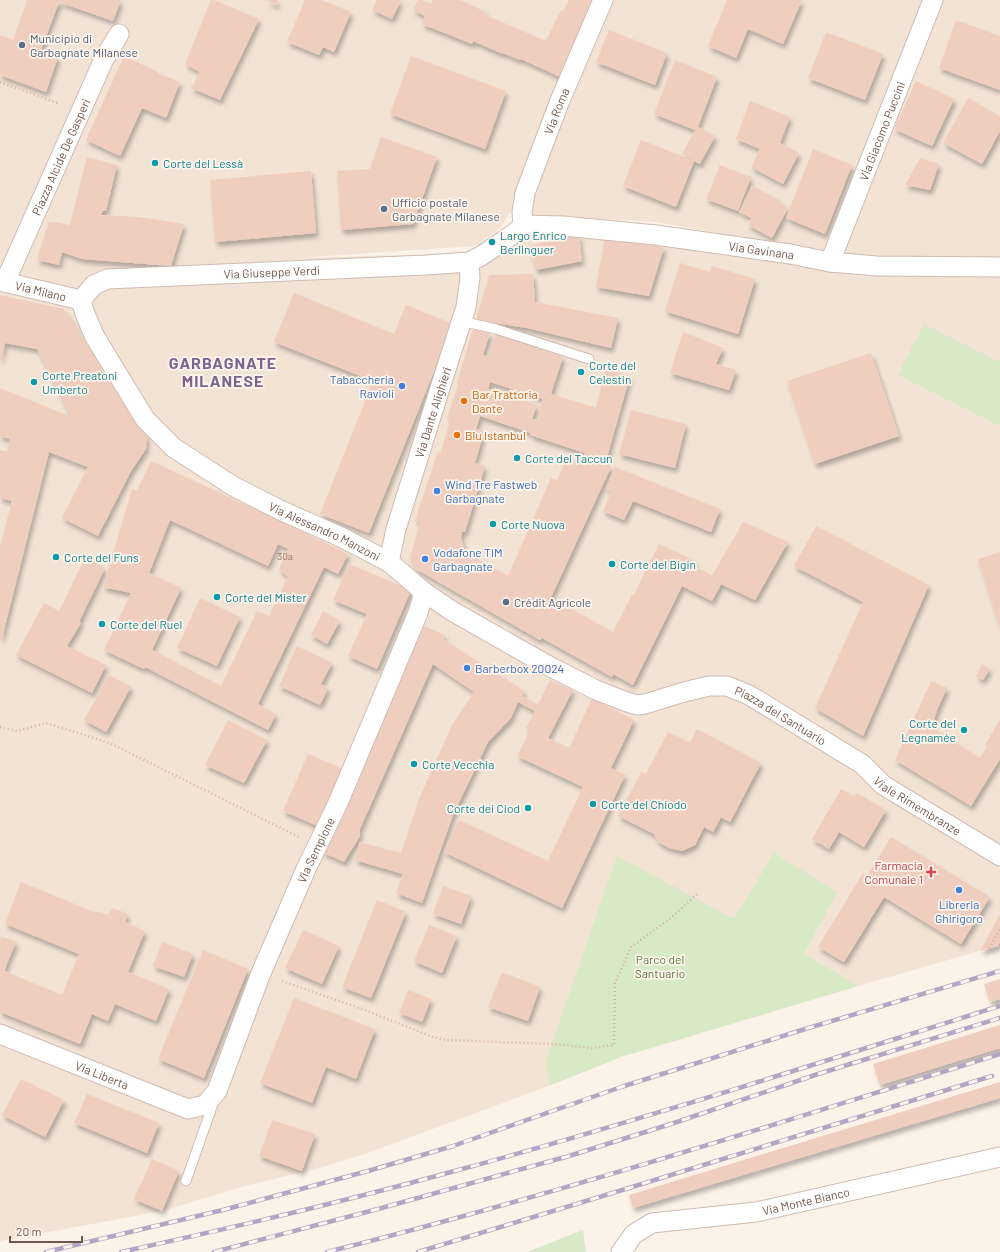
<svg xmlns="http://www.w3.org/2000/svg" width="1000" height="1252" viewBox="0 0 1000 1252" font-family="Barlow,sans-serif">
  <style>
    .residential { fill: #f3e3d5 }
    .green { fill: #d7e9c6 }
    .building { fill: #f0cebf; fill-rule: evenodd; filter: url(#shadow) }
    .lines { fill: none; stroke-linecap: round; stroke-linejoin: round }
    .service-casing { stroke: #cfbbb0; stroke-width: 11 }
    .minor-casing { stroke: #cfbbb0; stroke-width: 21 }
    .path { stroke: #d5b2a2; stroke-width: 2.5; stroke-dasharray: 1 3; stroke-linecap: butt }
    .service { stroke: #fff; stroke-width: 9 }
    .minor { stroke: #fff; stroke-width: 19 }
    .rail-casing { stroke: #b4a5c5; stroke-width: 4.5 }
    .rail { stroke: #fef6ed; stroke-width: 3; stroke-dasharray: 9; stroke-linecap: butt }
    .service-dot { fill: #5c6f8a; stroke: #fef6ed; stroke-width: 1.5 }
    .culture-dot { fill: #0f9aa8; stroke: #fef6ed; stroke-width: 1.5 }
    .shop-dot { fill: #3f7fe0; stroke: #fef6ed; stroke-width: 1.5 }
    .food-dot { fill: #e8710a; stroke: #fef6ed; stroke-width: 1.5 }
    .health-dot { fill: #e0444e; stroke: #fef6ed; stroke-width: 1.5 }
    .labels { text-anchor: middle; dominant-baseline: central; stroke-width: 3.5; stroke-linejoin: round; paint-order: stroke }
    .number-label { font-size: 10px; fill: #937569 }
    .service-label { font-size: 12px; fill: #4e5e75; stroke: #fef6ed; text-anchor: start }
    .street-label { font-size: 12px; fill: #74574c; stroke: #fef6ed }
    .culture-label { font-size: 12px; fill: #0d838f; stroke: #fef6ed; text-anchor: start }
    .shop-label { font-size: 12px; fill: #366cbe; stroke: #fef6ed; text-anchor: start }
    .food-label { font-size: 12px; fill: #c56008; stroke: #fef6ed; text-anchor: start }
    .health-label { font-size: 12px; fill: #be3a42; stroke: #fef6ed; text-anchor: end }
    .park-label { font-size: 12px; fill: #597944; stroke: #fef6ed }
    .district-label { font-size: 16px; font-weight: bold; letter-spacing: 1px; fill: #7d6490; stroke: #fef6ed }
  </style>
  <defs>
    <filter id="shadow"><feDropShadow dx="2.5" dy="4.5" stdDeviation="2" flood-color="#0004"/></filter>
  </defs>
  <rect width="100%" height="100%" fill="#fcf2e7"/>
  <path class="residential" d="M0,0H598L515,205L500,228L476,246L296,258L483,253L561,228L835,263L1000,266V945L858,986L621,1057L551,1085L365,1154L316,1169L238,1188L162,1211L0,1241Z
    M606,0H1000V258L881,257L820,252L657,222L559,217L501,237L523,205Z"/>
  <path class="green" d="M924,324L1000,362V426L898,375Z
    M774,853L837,892L804,954L858,986L621,1057L551,1085L545,1064L617,856L734,919Z
    M583,1230L586,1252H527Z"/>
  <path class="building" d="M27,0H121L113,21L59,2L41,50L58,57L46,92L0,75V35L13,40Z
    M211,0H214L259,19L220,100L191,88L200,72L185,64Z
    M266,0H278L276,5Z
    M305,0H321L351,12L334,52L323,47L319,55L287,42Z
    M377,0H401L392,19L372,10Z
    M418,0H422L431,4L433,0H460L486,12L485,15L546,41L561,10L563,11L569,0H595L560,77L521,59L520,60L503,53V54L473,41L472,44L422,24L425,16L413,10Z
    M727,0H802L783,44L748,29L736,58L708,46Z
    M956,20L1000,36V90L939,68Z
    M609,30L667,53L655,85L596,62Z
    M826,32L883,54L865,100L808,78Z
    M124,56L158,72L157,73L180,82L166,118L142,108L120,156L86,140Z
    M411,56L506,91L485,149L390,114Z
    M675,60L717,77L698,127L715,136L700,164L694,161L676,207L623,186L641,140L694,161L682,154L695,130L654,114Z
    M916,81L954,99L932,146L894,129Z
    M968,98L1000,116V131L982,164L943,143Z
    M750,101L790,117L780,143L799,153L783,184L751,167L760,149L736,139Z
    M381,137L437,157L413,224L341,230L337,171L370,169Z
    M813,149L852,165L825,234L786,218Z
    M87,157L117,165L106,211H103L101,215L139,217L184,224L171,266L82,259L62,252L59,265L37,260L49,221L70,225Z
    M920,158L939,164L930,190L905,185Z
    M720,165L751,177L738,211L706,199Z
    M311,171L316,233L215,242L210,180Z
    M752,186L781,201L780,203L788,208L772,238L748,225L751,218L739,212Z
    M579,235L582,261L536,270L528,246L548,241Z
    M605,238L664,247L649,296L596,287Z
    M680,263L710,272L712,266L755,279L738,334L665,311Z
    M533,274L535,302L618,318L611,348L527,328L476,320L489,275Z
    M294,293L394,334L406,305L453,324L369,533L320,514L373,381L274,342Z
    M0,295L64,309L147,438L146,449L131,471L98,536L62,518L88,467L49,452L2,638H0V547L12,501L0,498V450L7,452L10,439L0,436V388L71,417L37,349L5,343L0,362Z
    M473,329L490,333L483,355L488,357L496,334L563,357L551,394L596,408L605,369L630,376L605,464L611,467L548,604L550,605L553,599L613,632L632,595L633,596L659,544L695,561L693,565L712,576L743,522L788,542L755,600L721,584L712,601L682,586L633,685L613,674L612,677L542,638L540,640L416,569L410,558L420,523L415,521L438,451L441,452L450,420L447,419L458,385L457,384ZM490,382L543,399L537,420L532,419L537,405L488,389ZM480,416L531,433L530,435L585,453L581,464L567,459L557,480L551,478L508,576L465,552L461,537L462,532H465L485,466L475,463L484,432L476,429Z
    M683,332L723,348L716,364L736,370L729,390L670,373Z
    M871,353L899,436L815,464L787,381Z
    M631,410L686,424L675,468L619,454Z
    M151,461L287,524L348,554L338,574L324,567L258,704L276,714L268,730L145,667L144,669L104,650L131,593L103,587L132,489L137,491ZM170,520L268,566L278,544L288,549L279,569L288,577L269,616L257,611L221,686L152,650L181,588L149,573Z
    M615,467L720,509L711,532L633,501L624,520L603,511L611,492L606,489Z
    M816,526L929,585L863,736L815,708L863,602L794,566Z
    M1000,552V627L978,559Z
    M85,558L105,568L79,622L81,623L67,646L106,665L92,693L16,655L44,603L59,611Z
    M349,564L411,590L377,669L348,656L367,614L333,600Z
    M200,598L240,617L217,666L177,648Z
    M323,611L340,621L327,644L311,635Z
    M422,625L445,635L443,639L524,691L522,696L538,705L550,680L573,690L548,738L569,748L592,699L634,720L611,768L625,775L562,908L444,852L459,820L548,861L583,787L517,756L530,730L526,728L535,711L518,702L511,718L488,742L453,815L422,903L396,893L403,874L355,860L360,842L401,853L419,799L452,725L474,692L433,664L360,829V836L344,862L322,852L338,826Z
    M297,646L332,663L321,684L328,688L320,705L279,686Z
    M982,664L990,669L983,680L976,676Z
    M109,675L131,687L106,732L84,720Z
    M931,681L947,688L937,710L932,728L980,758L987,747L985,745L1000,719V759L971,806L895,760Z
    M228,720L267,740L244,783L205,765Z
    M697,729L761,763L730,822L721,817L713,832L704,827L695,845L682,851L669,848L658,842L654,834L618,816L641,772L646,774L668,732L690,743Z
    M308,754L345,770L320,827L283,811Z
    M841,789L854,797L856,793L886,810L864,847L839,832L829,849L812,839Z
    M891,837L990,897L961,944L884,897L844,962L818,947L863,873L867,876Z
    M21,882L96,913L97,911L108,915L112,908L128,914L125,922L145,931L128,972L169,989L156,1021L115,1004L108,1021L92,1014L80,1044L0,1012V939L1,936L16,942L4,971L62,995L79,954L5,924Z
    M443,886L471,896L461,924L433,914Z
    M377,900L406,912L371,998L342,987Z
    M1000,914V942L998,946L980,951Z
    M429,925L457,936L442,973L414,961Z
    M303,930L339,946L322,984L285,968Z
    M162,942L193,954L184,977L153,966Z
    M203,950L248,969L204,1078L158,1059Z
    M502,972L540,987L528,1021L488,1007Z
    M1000,979V999L990,1002L984,984Z
    M408,990L431,999L422,1022L399,1013Z
    M294,998L375,1029L356,1079L326,1067L312,1103L260,1083Z
    M1000,1025V1048L880,1085L873,1064Z
    M21,1079L64,1100L45,1137L2,1115Z
    M1000,1082V1098L633,1208L629,1195Z
    M87,1094L159,1123L147,1153L74,1123Z
    M272,1120L315,1134L302,1171L259,1156Z
    M152,1159L179,1171L162,1211L134,1199Z"/>
  <g class="lines">
    <g class="service-casing">
      <path id="service" d="M461,321L496,329L589,359
        M186,1181L214,1101"/>
    </g>
    <g class="minor-casing">
      <g id="minor">
        <path id="s1" d="M523,225L563,226L656,235L790,254L830,262L877,266L1000,267"/>
        <path id="s2" d="M523,225L522,212L525,193L559,103L603,0"/>
        <path id="s3" d="M830,262L933,0"/>
        <path id="s4" d="M0,281L81,300"/>
        <path id="s5" d="M5,282L104,59L119,34"/>
        <path id="s6" d="M81,300L85,314L95,337L145,419L174,448L233,486L280,510L341,537L364,549L389,562L424,592L452,611L547,665L596,690L627,702L637,705L645,704L684,692L709,686H727L749,695L862,764L883,785L1000,856"/>
        <path id="s7" d="M81,300L94,285L107,279L426,265L469,262L481,256L506,239L516,232L523,225"/>
        <path id="s8" d="M389,562L396,529L440,388L466,307L470,278L469,262"/>
        <path id="s9" d="M0,1034L188,1109L205,1105L217,1091L261,973L306,869L338,803L418,613L424,592"/>
        <path id="s10" d="M621,1252L634,1234L652,1223L756,1212L1000,1157"/>
      </g>
    </g>
    <path class="path" d="M0,82L60,104
      M0,727L17,731L46,723L110,743L299,837
      M989,948L1000,929
      M282,981L365,1010L433,1037L446,1040L554,1044L592,1048L614,1045L615,983L631,947L671,918L697,894"/>
    <use href="#service" class="service"/>
    <use href="#minor" class="minor"/>
    <g class="rail-casing">
      <path id="rail" d="M46,1252L223,1210L368,1171L453,1146L621,1087L805,1029L1000,971
        M121,1252C232,1228 342,1202 451,1172C636,1122 818,1063 1000,1006
        M214,1252L378,1209L569,1156L674,1123L818,1074L1000,1018
        M327,1252C554,1195 777,1124 1000,1054
        M418,1252L606,1195L992,1076"/>
    </g>
    <use href="#rail" class="rail"/>
  </g>
  <g class="service-dot">
    <circle cx="22" cy="45" r="4"/>
    <circle cx="384" cy="209" r="4"/>
    <circle cx="506" cy="602" r="4"/>
  </g>
  <g class="culture-dot">
    <circle cx="155" cy="163" r="4"/>
    <circle cx="492" cy="242" r="4"/>
    <circle cx="581" cy="372" r="4"/>
    <circle cx="34" cy="382" r="4"/>
    <circle cx="517" cy="458" r="4"/>
    <circle cx="493" cy="524" r="4"/>
    <circle cx="56" cy="557" r="4"/>
    <circle cx="612" cy="564" r="4"/>
    <circle cx="217" cy="597" r="4"/>
    <circle cx="102" cy="624" r="4"/>
    <circle cx="964" cy="730" r="4"/>
    <circle cx="414" cy="764" r="4"/>
    <circle cx="593" cy="804" r="4"/>
    <circle cx="528" cy="808" r="4"/>
  </g>
  <g class="shop-dot">
    <circle cx="402" cy="386" r="4"/>
    <circle cx="437" cy="491" r="4"/>
    <circle cx="425" cy="559" r="4"/>
    <circle cx="467" cy="668" r="4"/>
    <circle cx="959" cy="890" r="4"/>
  </g>
  <g class="food-dot">
    <circle cx="464" cy="401" r="4"/>
    <circle cx="457" cy="435" r="4"/>
  </g>
  <path class="health-dot" d="M929 866h4v4h4v4h-4v4h-4v-4h-4v-4h4z"/>
  <g class="labels">
    <g class="number-label">
      <text x="285" y="556">30a</text>
    </g>
    <g class="service-label">
      <text x="30" y="38">Municipio di<tspan x="30" dy="14">Garbagnate Milanese</tspan></text>
      <text x="392" y="202">Ufficio postale<tspan x="392" dy="14">Garbagnate Milanese</tspan></text>
      <text x="514" y="602">Crédit Agricole</text>
    </g>
    <g class="street-label">
      <text stroke="none"><textPath href="#s2" startOffset="120">Via Roma</textPath></text>
      <text stroke="none"><textPath href="#s3" startOffset="141">Via Giacomo Puccini</textPath></text>
      <text stroke="none"><textPath href="#s5" startOffset="137">Piazza Alcide De Gasperi</textPath></text>
      <text stroke="none"><textPath href="#s1" startOffset="240">Via Gavinana</textPath></text>
      <text stroke="none"><textPath href="#s7" startOffset="199">Via Giuseppe Verdi</textPath></text>
      <text stroke="none"><textPath href="#s4" startOffset="42">Via Milano</textPath></text>
      <text stroke="none"><textPath href="#s8" startOffset="156">Via Dante Alighieri</textPath></text>
      <text stroke="none"><textPath href="#s6" startOffset="349">Via Alessandro Manzoni</textPath></text>
      <text stroke="none"><textPath href="#s6" startOffset="862">Piazza del Santuario</textPath></text>
      <text stroke="none"><textPath href="#s6" startOffset="1027">Viale Rimembranze</textPath></text>
      <text stroke="none"><textPath href="#s9" startOffset="499">Via Sempione</textPath></text>
      <text stroke="none"><textPath href="#s9" startOffset="110">Via Libertà</textPath></text>
      <text stroke="none"><textPath href="#s10" startOffset="199">Via Monte Bianco</textPath></text>
    </g>
    <g class="culture-label">
      <text x="163" y="163">Corte del Lessà</text>
      <text x="500" y="235">Largo Enrico<tspan x="500" dy="14">Berlinguer</tspan></text>
      <text x="589" y="365">Corte del<tspan x="589" dy="14">Celestin</tspan></text>
      <text x="42" y="375">Corte Preatoni<tspan x="42" dy="14">Umberto</tspan></text>
      <text x="525" y="458">Corte del Taccun</text>
      <text x="501" y="524">Corte Nuova</text>
      <text x="64" y="557">Corte del Funs</text>
      <text x="620" y="564">Corte del Bigin</text>
      <text x="225" y="597">Corte del Mister</text>
      <text x="110" y="624">Corte del Ruel</text>
      <text x="956" y="723" text-anchor="end">Corte del<tspan x="956" dy="14">Legnamée</tspan></text>
      <text x="422" y="764">Corte Vecchia</text>
      <text x="601" y="804">Corte del Chiodo</text>
      <text x="520" y="808" text-anchor="end">Corte dei Ciod</text>
    </g>
    <g class="shop-label">
      <text x="394" y="379" text-anchor="end">Tabaccheria<tspan x="394" dy="14">Ravioli</tspan></text>
      <text x="445" y="484">Wind Tre Fastweb<tspan x="445" dy="14">Garbagnate</tspan></text>
      <text x="433" y="552">Vodafone TIM<tspan x="433" dy="14">Garbagnate</tspan></text>
      <text x="475" y="668">Barberbox 20024</text>
      <text x="959" y="904" text-anchor="middle">Libreria<tspan x="959" dy="14">Ghirigoro</tspan></text>
    </g>
    <g class="food-label">
      <text x="472" y="394">Bar Trattoria<tspan x="472" dy="14">Dante</tspan></text>
      <text x="465" y="435">Blu Istanbul</text>
    </g>
    <g class="health-label">
      <text x="923" y="865">Farmacia<tspan x="923" dy="14">Comunale 1</tspan></text>
    </g>
    <g class="park-label">
      <text x="660" y="959">Parco del<tspan x="660" dy="14">Santuario</tspan></text>
    </g>
    <g class="district-label">
      <text x="223" y="362">GARBAGNATE<tspan x="223" dy="18">MILANESE</tspan></text>
    </g>
  </g>
  <path d="M10 1236v6h72v-6" fill="none" stroke="#74574c" stroke-width="2"/>
  <text x="16" y="1236" font-size="12" fill="#74574c" stroke="#fef6ed" stroke-width="3" paint-order="stroke">20 m</text>
</svg>
